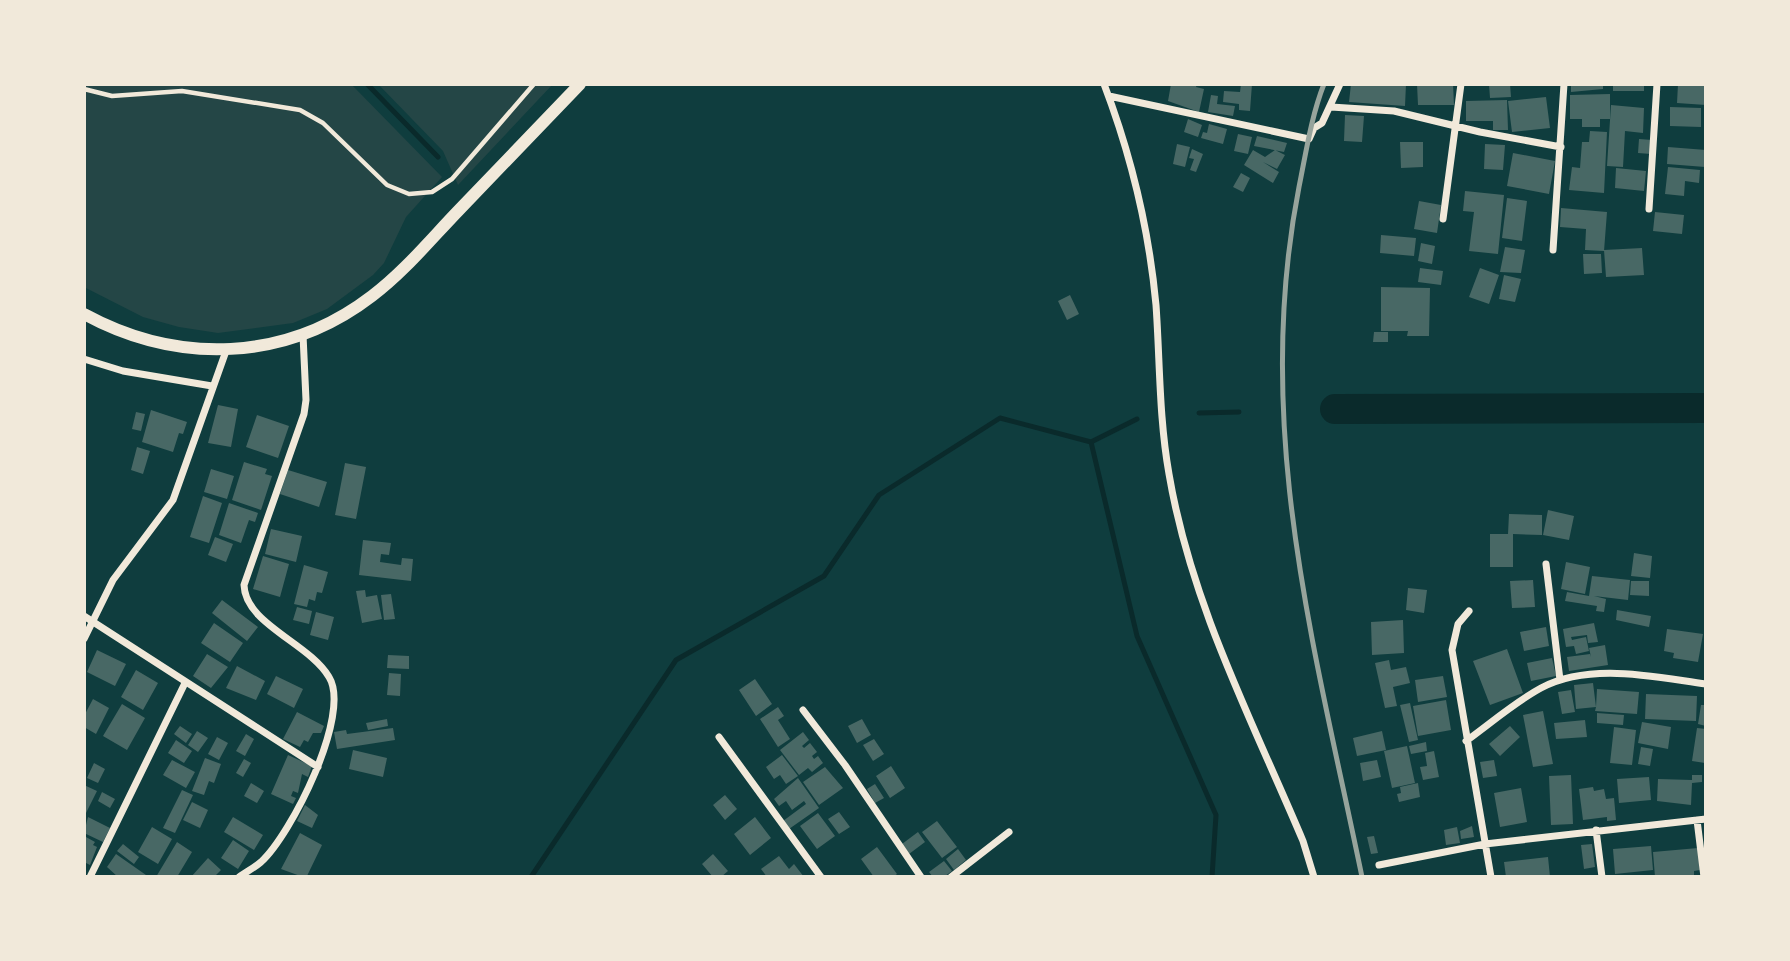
<svg xmlns="http://www.w3.org/2000/svg" width="1790" height="961" viewBox="0 0 1790 961" font-family="Helvetica,sans-serif">
  <style>
    .green { fill: #244646 }
    .lines { fill: none; stroke-linecap: round; stroke-linejoin: round }
    .stream { stroke: #0a2a2b; stroke-width: 5 }
    .river { stroke: #0a2a2b; stroke-width: 30 }
    .building { fill: #486865 }
    .service { stroke: #f1e9da; stroke-width: 4.5 }
    .minor { stroke: #f1e9da; stroke-width: 7 }
    .secondary { stroke: #f1e9da; stroke-width: 12 }
    .rail { stroke: #97a49c; stroke-width: 5 }
  </style>
  <rect width="100%" height="100%" fill="#0f3d3e"/>
  <path class="green" d="M84,84H351L442,177L406,217L384,263L373,275L327,309L293,323L218,333L179,327L143,317L84,287Z
    M378,84H553L458,185L443,151Z"/>
  <g class="lines">
    <path class="stream" d="M367,84L438,157
      M1199,413L1239,412
      M1091,442L1137,636L1216,815L1212,877
      M531,877L676,660L824,576L879,495L1000,418L1091,442L1137,419"/>
    <path class="river" d="M1335,409L1706,408"/>
  </g>
  <path class="building" d="M1171,84H1197L1196,87L1204,89L1199,112L1168,101Z
    M1241,84H1252L1250,111L1239,110V104L1223,102L1224,91L1240,92Z
    M1351,84H1406L1405,106L1349,102Z
    M1417,84H1453L1454,105H1418Z
    M1489,84H1510L1511,97L1490,98Z
    M1571,84H1603V89L1571,92Z
    M1613,84H1644V91H1613Z
    M1678,84L1706,85V105L1677,103Z
    M1610,94V119H1600V127H1582V119H1570V95Z
    M1211,95L1218,96L1217,104L1235,106L1233,116L1208,112Z
    M1546,97L1550,128L1512,132L1508,101Z
    M1507,100L1508,130H1493V121H1466V101Z
    M1611,105L1644,108L1643,133L1625,131L1623,167L1607,166Z
    M1670,107L1701,108V127L1670,126Z
    M1345,115L1364,116L1362,142L1344,141Z
    M1188,119L1202,125L1198,137L1184,132Z
    M1209,124L1227,129L1223,144L1201,138L1203,132L1207,133Z
    M1590,131L1607,132L1604,193L1569,190L1572,167L1580,168L1582,142H1589Z
    M1238,134L1252,137L1248,154L1234,151Z
    M1257,136L1287,143L1284,152L1254,146Z
    M1639,139L1652,140L1651,154L1638,153Z
    M1400,142H1423V167L1401,168Z
    M1177,144L1190,147L1185,167L1173,164Z
    M1485,144L1505,145L1503,170L1484,169Z
    M1668,147L1706,150L1705,167L1667,164Z
    M1192,149L1203,154L1196,172L1190,170L1194,159L1189,158Z
    M1253,150L1265,157L1275,150L1285,155L1277,169L1263,162L1279,172L1273,183L1244,165Z
    M1513,153L1555,161L1549,194L1507,186Z
    M1668,167L1700,170L1699,183L1685,181L1684,196L1665,194Z
    M1616,168L1646,171L1644,191L1615,188Z
    M1241,173L1250,178L1243,192L1233,187Z
    M1465,191L1504,195L1498,254L1469,251L1474,212L1463,211Z
    M1507,198L1527,201L1522,241L1502,238Z
    M1419,201L1441,205L1437,233L1414,229Z
    M1561,208L1607,212L1604,251L1585,250L1586,229L1560,227Z
    M1655,212L1684,215L1682,234L1653,231Z
    M1381,235L1416,238L1414,256L1380,253Z
    M1421,243L1435,246L1432,264L1418,261Z
    M1505,247L1525,250L1521,273L1500,272Z
    M1642,248L1644,275L1606,277L1604,250Z
    M1583,254H1601L1602,273L1584,274Z
    M1420,268L1443,271L1441,285L1418,282Z
    M1480,268L1499,275L1489,304L1469,297Z
    M1504,275L1521,279L1515,302L1499,299Z
    M1381,287L1430,288L1429,336H1407L1408,331H1381Z
    M1070,295L1079,314L1067,320L1058,301Z
    M1374,332H1388V342H1373Z
    M218,405L238,409L231,447L208,443Z
    M151,410L187,422L183,434L179,433L173,452L142,442Z
    M136,412L145,414L141,431L132,429Z
    M257,415L289,426L278,458L246,447Z
    M137,447L150,451L143,474L131,470Z
    M244,462L267,469L265,474L272,476L261,510L232,500Z
    M345,463L366,467L356,519L335,515Z
    M211,469L234,476L227,499L204,492Z
    M288,470L327,482L319,507L280,494Z
    M203,496L222,503L209,543L190,537Z
    M229,503L258,513L255,522L249,520L241,543L219,535Z
    M1548,510L1574,516L1569,540L1543,535Z
    M1509,514L1542,515V535L1513,534V567H1490V534H1508Z
    M271,529L302,536L296,562L265,554Z
    M215,537L233,544L226,562L208,555Z
    M363,540L391,543L389,555L381,554L380,562L401,565L402,558L413,559L411,581L359,575Z
    M1634,553L1652,556L1650,578L1631,576Z
    M263,556L289,564L280,597L253,589Z
    M1566,562L1590,567L1585,594L1561,589Z
    M304,565L328,572L322,593L317,592L315,601L309,599L307,607L294,604Z
    M1592,576L1630,580L1628,600L1594,596L1606,599L1604,612L1596,611L1597,606L1565,601L1567,592L1589,596Z
    M1533,580L1535,607L1512,608L1510,581Z
    M1631,581H1649V596L1630,595Z
    M1408,588L1427,590L1424,613L1406,610Z
    M365,590L366,597L377,595L382,619L362,623L356,591Z
    M391,594L395,619L384,620L381,595Z
    M222,600L258,627L247,641L212,613Z
    M297,607L312,611L309,624L293,620Z
    M1617,610L1651,616L1649,627L1616,620Z
    M316,612L334,617L328,640L310,635Z
    M1403,620L1404,653L1372,655L1371,622Z
    M214,623L243,643L230,662L201,643Z
    M1594,623L1598,642L1588,643L1587,635L1571,637L1572,640L1586,637L1589,651L1576,654L1574,646L1566,647L1563,629Z
    M1546,627L1549,646L1524,651L1520,632Z
    M1667,629L1703,634L1698,662L1673,658L1674,653L1664,651Z
    M1605,645L1608,665L1569,671L1567,657L1590,654L1591,657L1589,648Z
    M1507,649L1523,693L1490,705L1473,661Z
    M97,650L126,664L115,686L87,672Z
    M207,654L228,667L211,688L193,676Z
    M388,655L409,656V669L387,668Z
    M1552,658L1556,676L1531,681L1527,663Z
    M1389,660L1391,670L1406,667L1410,683L1393,687L1397,706L1385,708L1375,663Z
    M237,666L265,681L256,700L226,688Z
    M136,670L158,683L143,710L121,697Z
    M389,673L401,674L400,696L387,695Z
    M276,676L303,689L294,708L267,694Z
    M1443,676L1447,697L1418,702L1415,680Z
    M755,679L772,704L756,716L739,690Z
    M1593,683L1596,707L1597,689L1639,692L1637,714L1595,711L1596,707L1576,709L1574,685Z
    M1571,690L1575,712L1562,714L1558,692Z
    M1646,694L1697,696L1696,721L1645,719Z
    M93,699L109,708L96,734L84,727V716Z
    M1446,700L1451,730L1418,736L1413,706Z
    M1410,703L1418,740L1409,742L1400,705Z
    M122,704L145,718L127,750L103,736Z
    M1701,705H1706V726L1698,724Z
    M778,707L784,716L778,720L790,739L778,747L760,719Z
    M1543,711L1553,764L1533,767L1523,715Z
    M297,712L324,726L321,733H313L308,742L304,740L300,747L283,739Z
    M1597,713L1624,715L1623,725L1597,723Z
    M387,719L388,726L368,730L366,723Z
    M862,719L871,735L857,743L848,726Z
    M1585,720L1587,737L1556,739L1554,723Z
    M1642,722L1671,727L1668,749L1638,743Z
    M180,726L192,734L186,743L174,734Z
    M1510,726L1520,737L1500,756L1489,744Z
    M1614,727L1636,730L1632,765L1610,763Z
    M393,728L395,740L337,749L334,732L346,730L347,734Z
    M1697,728L1706,729L1705,763L1692,761Z
    M197,731L208,738L198,752L188,745Z
    M1382,731L1386,750L1357,756L1353,738Z
    M803,732L809,740L802,746L804,748L810,743L817,752L812,756L814,759L818,756L823,763L812,772L808,768L799,775L780,750Z
    M246,734L254,739L245,756L236,751Z
    M217,737L228,743L219,760L208,754Z
    M874,739L884,754L873,761L863,745Z
    M176,740L192,751L184,763L168,753Z
    M1426,742L1427,751L1411,754L1409,746Z
    M1407,746L1415,783L1392,788L1384,751Z
    M1641,747L1653,749L1650,766L1638,764Z
    M353,750L387,758L383,777L349,769Z
    M1434,751L1439,777L1423,780L1420,767L1427,766L1425,753Z
    M288,755L312,766L308,777L302,774L298,793L293,791L291,796L296,798L293,804L271,794Z
    M782,755L798,776L786,784L780,775L774,779L766,767Z
    M205,758L221,764L214,783L209,781L204,795L192,791Z
    M244,759L251,763L243,777L236,773Z
    M172,760L195,772L186,788L163,775Z
    M1377,760L1381,777L1363,781L1360,763Z
    M1494,760L1497,776L1483,778L1480,762Z
    M94,763L105,769L98,783L87,778Z
    M891,766L905,788L890,798L876,776Z
    M825,767L843,788L819,805L803,782Z
    M1571,775L1573,824L1551,825L1549,776Z
    M1692,775H1702V782L1692,783L1691,805L1657,801L1658,779L1692,780Z
    M1649,777L1651,800L1619,803L1617,779Z
    M798,778L819,808L789,829L783,821L806,804L804,801L792,810L786,801L779,806L774,799Z
    M251,783L264,791L257,803L244,796Z
    M1418,783L1420,797L1399,802L1397,794L1401,793L1400,787Z
    M875,784L884,798L875,803L867,789Z
    M84,785L97,791L84,817Z
    M1593,787L1594,791L1604,789L1606,799L1614,798L1616,820L1607,821V817L1583,820L1579,789Z
    M1521,788L1527,822L1500,827L1494,793Z
    M182,790L193,795L175,833L163,828Z
    M102,792L115,799L110,808L98,801Z
    M725,795L737,809L725,820L713,805Z
    M192,802L208,810L200,828L183,820Z
    M305,805L318,815L312,828L297,821Z
    M839,812L850,827L839,834L828,819Z
    M818,813L835,836L817,849L800,826Z
    M88,817L110,828L103,842L84,833Z
    M233,817L263,835L254,850L224,832Z
    M755,817L771,838L750,855L734,834Z
    M937,821L957,847L942,858L922,832Z
    M1472,826L1474,837L1461,839L1460,831Z
    M152,827L172,839L158,864L138,852Z
    M1457,827L1460,843L1446,845L1444,830Z
    M918,832L925,842L909,854L902,844Z
    M300,833L322,845L307,876L303,877L281,869Z
    M1374,836L1378,853L1371,854L1367,837Z
    M86,837L95,842L93,845L97,847L90,865L84,862Z
    M233,840L249,851L238,869L221,858Z
    M177,842L192,852L177,877H156Z
    M123,844L139,857L134,864L117,851Z
    M1592,844L1595,867L1584,869L1581,845Z
    M1651,846L1653,870L1615,874L1613,849Z
    M877,847L897,874L893,877H874L861,859Z
    M1698,848L1700,870L1694,871V877H1655L1653,852Z
    M958,849L966,860L954,870L946,859Z
    M116,854L146,875L144,877H118L107,867Z
    M713,854L728,871L721,877H713L702,864Z
    M779,856L789,869L794,864L804,877H767L761,869Z
    M1548,857L1550,877H1506L1504,862Z
    M208,858L221,870L214,877H191Z
    M944,861L952,871L944,877H933L929,872Z"/>
  <g class="lines">
    <path class="service" d="M84,89L112,96L182,91L300,110L323,123L387,185L409,194L432,192L452,179L534,84"/>
    <path class="minor" d="M1104,84C1131,155 1149,230 1156,305C1160,362 1159,418 1169,474C1191,604 1252,720 1303,841L1314,877
      M1109,96L1309,139L1314,128L1322,123L1340,84
      M1331,107L1394,111L1480,132L1561,147
      M1649,209L1657,84
      M1443,219L1461,84
      M1553,250L1564,84
      M84,359L123,371L212,386
      M1546,564L1560,680
      M1469,611L1458,624L1452,650L1491,877
      M84,616L318,767
      M84,639L113,580L173,500L226,351
      M803,710L845,765L921,877
      M719,737L821,877
      M1466,741C1491,723 1515,702 1541,688C1590,662 1654,677 1706,684
      M1697,820L1704,877
      M1596,830L1602,877
      M1379,865L1485,844L1706,819
      M90,877L185,683
      M239,877C246,872 254,868 261,862C291,835 352,714 329,677C309,643 245,624 244,585L304,414L306,400L303,335
      M951,877L1009,832"/>
    <path class="secondary" d="M84,314C178,365 286,362 372,296C404,272 431,239 459,210C499,168 540,126 580,84"/>
    <path class="rail" d="M1324,84C1311,117 1306,153 1299,187C1252,425 1314,645 1362,877"/>
  </g>
  <rect width="1790" height="961" fill="none" stroke="#f1e9da" stroke-width="172"/>
</svg>
